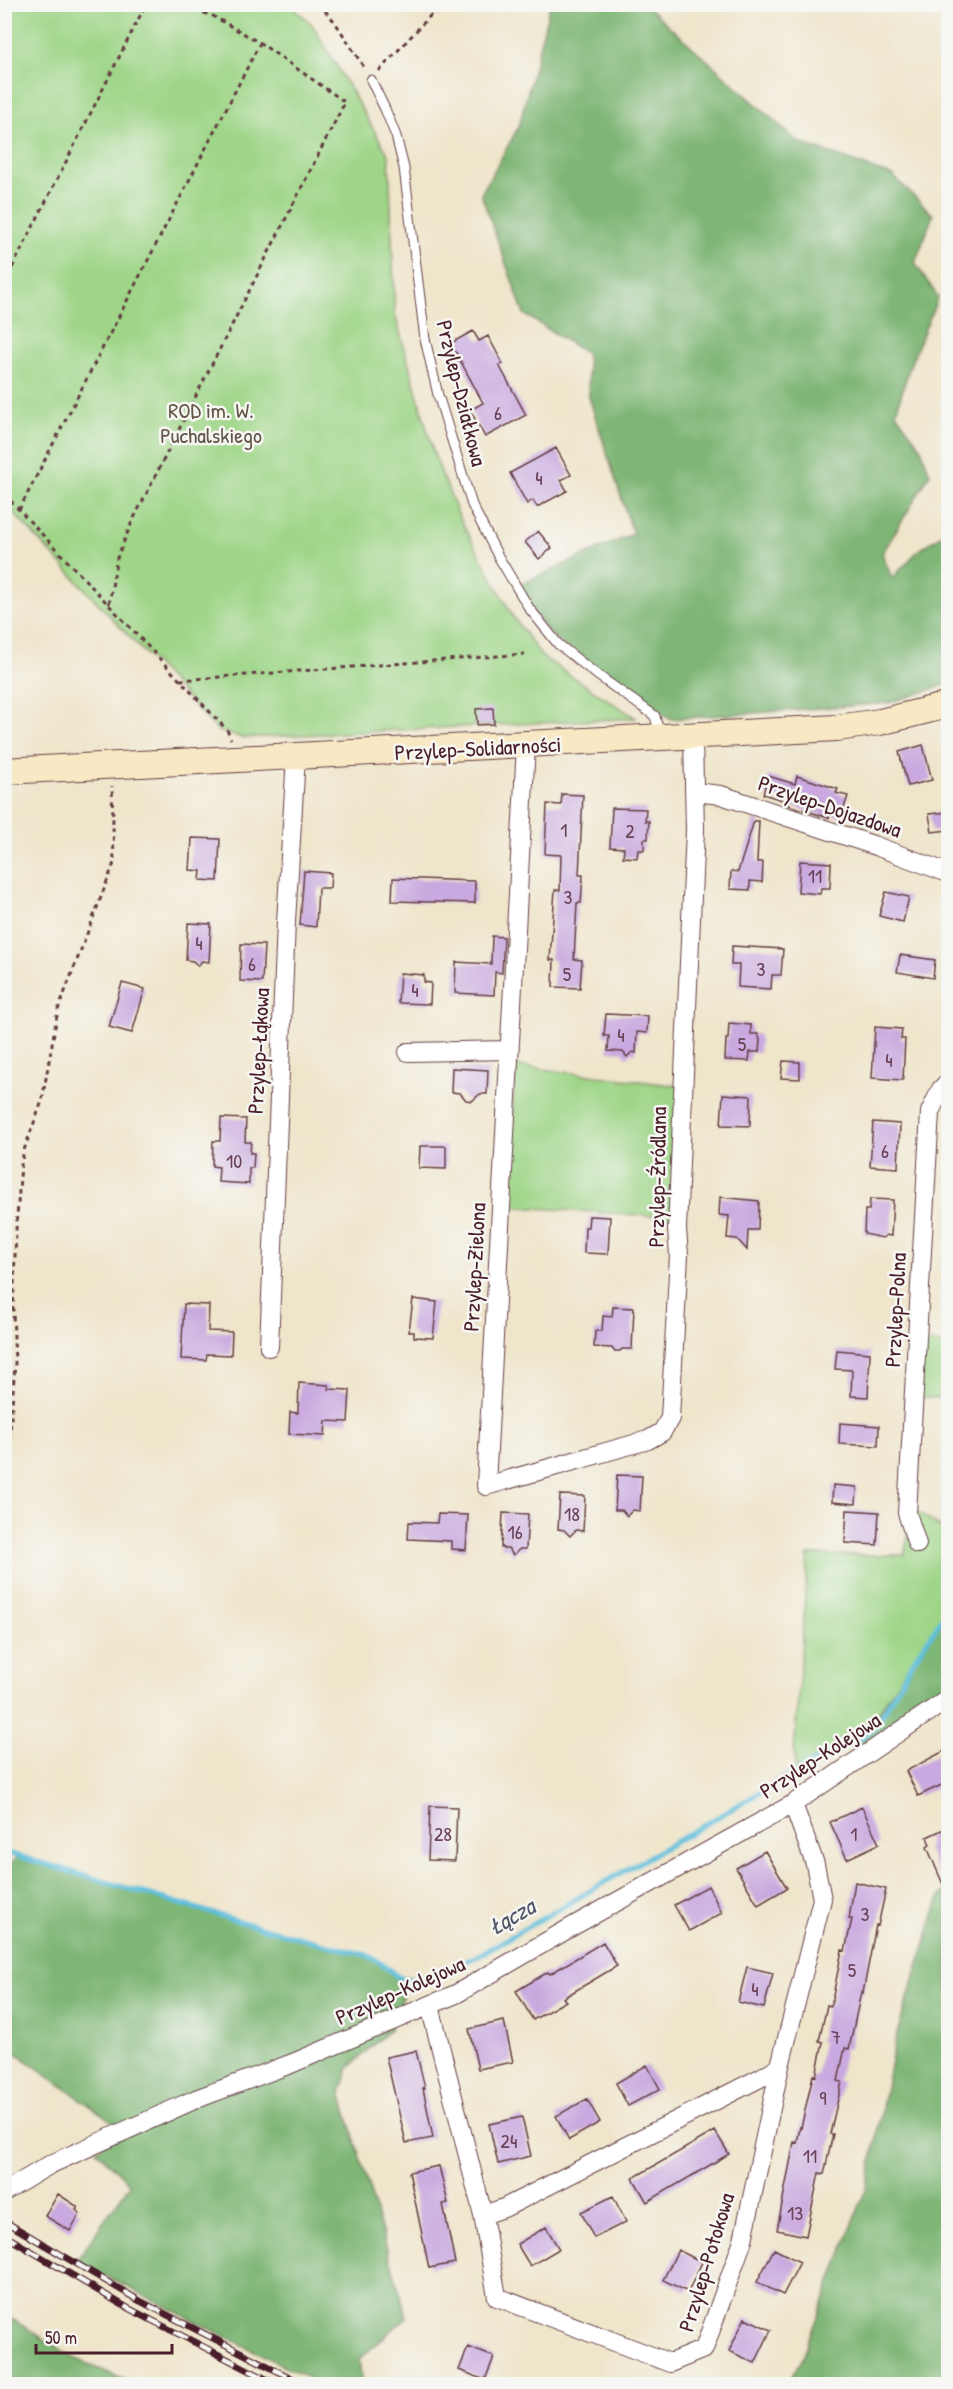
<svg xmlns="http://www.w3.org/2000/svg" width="953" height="2389" viewBox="0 0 953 2389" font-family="'Patrick Hand',sans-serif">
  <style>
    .green { fill: #9ed587; stroke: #747a59; stroke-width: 1.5 }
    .forest { fill: #7eb674; stroke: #646a50; stroke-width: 1.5 }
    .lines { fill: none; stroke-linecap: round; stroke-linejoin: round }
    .stream { stroke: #5ebfdd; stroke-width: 5 }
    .building { fill: #c9a9df }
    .service-casing { stroke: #633d43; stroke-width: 11 }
    .minor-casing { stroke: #633d43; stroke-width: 20 }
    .secondary-casing { stroke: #633d43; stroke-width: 28 }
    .path { stroke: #633d43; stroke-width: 3; stroke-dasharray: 4.5 4.5; stroke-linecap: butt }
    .service { stroke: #fff; stroke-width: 9 }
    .minor { stroke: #fff; stroke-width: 18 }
    .secondary { stroke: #f8e8c3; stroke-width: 26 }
    .rail-casing { stroke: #4a1f2b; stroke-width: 7 }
    .rail { stroke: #f6f6f2; stroke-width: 4.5; stroke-dasharray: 14; stroke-linecap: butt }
    .labels { text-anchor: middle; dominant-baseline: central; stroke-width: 5; stroke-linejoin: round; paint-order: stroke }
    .number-label { font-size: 20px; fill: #6a4258 }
    .street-label { font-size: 22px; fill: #4a1f2b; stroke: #f6f6f2 }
    .park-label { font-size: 22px; fill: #635647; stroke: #f6f6f2 }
    .water-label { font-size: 24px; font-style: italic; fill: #515769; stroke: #f6f6f2 }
  </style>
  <rect width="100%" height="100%" fill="#f6f6f2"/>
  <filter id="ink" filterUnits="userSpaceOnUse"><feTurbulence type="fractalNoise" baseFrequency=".0167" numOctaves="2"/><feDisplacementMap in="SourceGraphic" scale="12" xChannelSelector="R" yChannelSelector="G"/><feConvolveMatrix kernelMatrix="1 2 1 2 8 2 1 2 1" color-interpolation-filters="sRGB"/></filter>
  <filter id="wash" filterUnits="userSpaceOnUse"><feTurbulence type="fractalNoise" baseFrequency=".008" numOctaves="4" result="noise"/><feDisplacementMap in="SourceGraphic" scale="24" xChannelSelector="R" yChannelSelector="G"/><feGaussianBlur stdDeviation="1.35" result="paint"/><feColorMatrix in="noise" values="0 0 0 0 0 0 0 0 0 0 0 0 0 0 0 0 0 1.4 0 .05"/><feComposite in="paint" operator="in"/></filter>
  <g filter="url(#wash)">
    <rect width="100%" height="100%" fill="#efe5cb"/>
    <path class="green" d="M5,5H290L312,24L389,156L395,315L434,454L460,519L514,618L542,657L636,718L243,738L218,731L5,504Z
      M516,1066L687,1087L681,1218L505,1206Z
      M917,1341L948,1345V1398H914Z
      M914,1509L948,1533V1607L860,1740L796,1772L794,1752L808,1555H904Z"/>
    <path class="forest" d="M653,4L649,8L798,142L893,176L933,215L915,263L938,297L909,368L896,413L921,448L930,474L882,554L892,578L919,550L948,531V684L889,703L671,719L587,666L548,632L516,586L633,534L589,397L587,354L524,314L481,194L519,126L550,5Z
      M948,1610V1689L898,1725L873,1746L860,1740Z
      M17,1856L259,1927L366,1955L381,1963L406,1987L390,2029L349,2068L341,2093L407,2317L359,2359L362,2384H320L76,2261L130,2184L96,2150L124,2130L5,2045V1871Z
      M948,1889V2384H787L802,2359L867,2186L895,2040L940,1896Z
      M4,2314L76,2359L135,2384H5Z"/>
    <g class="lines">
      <path class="stream" d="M4,1852L259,1927L366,1955L381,1963L398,1977L416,1980L440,1974L481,1954L830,1752L860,1740L877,1724L913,1661L948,1610"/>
    </g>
    <g id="blocks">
      <path class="building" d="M473,331L479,341L488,336L503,364L499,365L526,415L485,437L470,410L483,403L451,343Z
        M556,448L571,475L561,480L567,491L537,507L533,500L527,504L510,473Z
        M538,531L552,548L539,559L525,542Z
        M493,708L494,724L477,725L476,709Z
        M923,745L932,780L908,786L899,752Z
        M768,776L795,784L797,776L838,789L836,793L848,796L841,817L830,814L829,818L788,805L789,802L763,794Z
        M562,794L583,795L579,875H583L581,903H577L574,959L582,960L580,988L553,987L554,960H550L555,890H560L561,855L545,854L547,804L561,805Z
        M612,808L646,809L645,821H649L648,839H644V850H638L637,858L623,857L624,848L610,847Z
        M948,812V830L932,832L929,814Z
        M754,821H759L757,862H763L762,882L750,881V890L730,889L731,871L738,872Z
        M192,838L220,839L218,881L200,880L201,871L190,870Z
        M800,861L831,863L830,888H821L820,894L798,892Z
        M304,871L331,873L330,888H318L316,927L300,925Z
        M393,878L475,881V903L392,901Z
        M886,892L909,897L903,922L879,916Z
        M188,923L211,924L209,962L202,961L198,966L193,961L186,960Z
        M492,936L504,937L502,973L495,972L494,995L455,993L456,962L491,964Z
        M241,944L264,945L262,982L240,981Z
        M732,946L783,949L781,975H772L771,989L738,987L739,965H731Z
        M900,955L935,960L933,978L897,972Z
        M400,973L424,975V982L431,983L430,1004L398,1003Z
        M122,983L145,989L132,1033L109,1027Z
        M606,1014L648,1016L647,1033L637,1032L636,1053L632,1052L627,1057L623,1052L608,1051L609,1036H604Z
        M729,1023L751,1025V1034H758L760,1040L759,1052H750L749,1061L725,1060L726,1039H728Z
        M875,1027L902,1029L901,1039H905L903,1080L872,1078Z
        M783,1061L800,1062V1079L781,1078Z
        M452,1068L488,1070L487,1094H480L472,1101L466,1100L460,1093L451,1092Z
        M723,1094L751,1096L750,1126L721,1125Z
        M221,1118L246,1119L245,1142H251L250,1153H254L253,1168H249V1184L218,1182L219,1167L212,1166L213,1141H220Z
        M873,1122L900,1124L898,1168L870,1166Z
        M420,1146H446V1169L419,1168Z
        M720,1197L759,1201L758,1230H748L747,1250L737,1239L727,1238L729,1216L719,1215Z
        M870,1199L893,1200L891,1236L886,1235L883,1238L864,1234L865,1210H869Z
        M589,1216L610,1217L608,1254L584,1253L585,1227H588Z
        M413,1299L437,1302L433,1338L414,1337V1332H409Z
        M184,1304L209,1305L208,1331L232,1332L231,1355L207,1354L206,1360L181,1359Z
        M613,1307L634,1308L632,1349H622L620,1351H614L612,1348L594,1347L595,1331H602L603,1316L612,1317Z
        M837,1350L870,1353L868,1397L851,1396L852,1370L835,1369Z
        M299,1383L329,1385V1389L350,1390L348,1422L326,1421L325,1436L289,1434L290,1412L298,1413Z
        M840,1423L879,1426L878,1446L839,1444Z
        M617,1475L642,1476L640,1511L633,1510L627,1516L622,1510H615Z
        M833,1485L857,1487L856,1504L832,1502Z
        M560,1495L585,1496L583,1531L576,1530L570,1536L564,1530L558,1529Z
        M847,1510L879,1512L877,1545L845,1543Z
        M503,1513L528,1514L526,1549H520L513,1555L508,1548H501Z
        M438,1514L468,1515L466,1550L451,1549V1541L408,1539L409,1522L437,1523Z
        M948,1749V1782L918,1796L906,1771Z
        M430,1806L457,1807L455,1861L428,1860Z
        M862,1807L879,1844L847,1859L830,1822Z
        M948,1827V1896L927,1847L930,1845L927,1837Z
        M765,1851L787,1888L758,1905L736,1868Z
        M855,1882L886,1889L878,1926L876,1925L863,1993L861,1992L849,2049L845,2048L838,2081L842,2082L830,2134H833L824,2174L819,2173L806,2236L777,2230L794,2142L797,2143L800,2127L801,2128L813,2075L816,2076L823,2042L819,2041L824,2019L827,2005L831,2006L842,1950L845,1951L852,1919H849Z
        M708,1886L722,1913L689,1931L674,1905Z
        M603,1942L617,1966L563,1998L566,2001L533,2020L516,1991L548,1972L550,1974Z
        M747,1967L773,1973L764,2008L738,2002Z
        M504,2021L513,2062L478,2069L469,2029Z
        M416,2051L425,2088H423L433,2138L406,2143L386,2057Z
        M647,2065L660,2089L628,2106L616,2083Z
        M587,2099L600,2122L569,2140L556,2116Z
        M522,2117L531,2156L498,2164L489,2124Z
        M715,2131L729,2154L647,2202L633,2178Z
        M439,2166L448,2203L443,2204L455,2263L429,2268L409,2172Z
        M58,2194L78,2207L76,2210L80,2213L70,2231L45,2216Z
        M613,2196L626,2222L594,2238L581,2212Z
        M546,2227L559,2249L530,2266L517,2244Z
        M774,2249L800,2262L783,2295L757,2282Z
        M678,2250L702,2262L688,2292L663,2280Z
        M745,2318L771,2330L755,2363L729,2351Z
        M468,2347L494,2357L485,2380L459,2370Z"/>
    </g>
  </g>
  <g filter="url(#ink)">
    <use href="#blocks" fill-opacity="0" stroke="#633d43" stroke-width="1.5"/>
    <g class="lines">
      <g class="service-casing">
        <path id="service" d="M371,80L385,109L396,136L404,168L425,339L438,395L472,505L498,556L529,608L558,644L596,674L655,716L660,736"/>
      </g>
      <g class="minor-casing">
        <path id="minor" d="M526,745L486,1486L648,1440L662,1432L670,1418L679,1255L677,1229L695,830L693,737
          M695,792L721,795L873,845L948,873
          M408,1052L510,1050
          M269,1347L286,922L296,757
          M917,1544L907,1513L930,1112L941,1089L948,1082
          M430,2006L483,2215L497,2297L670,2363L704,2349L743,2240L780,2066L822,1899L815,1864L793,1804
          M4,2192L51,2164L196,2099L293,2063L456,1994L575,1925L793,1804L948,1699
          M483,2215L504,2208L762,2077L780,2066"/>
      </g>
      <g class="secondary-casing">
        <path id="secondary" d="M4,771L837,728L880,722L948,705"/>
      </g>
      <path class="path" d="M319,4L335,22L365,69
        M4,20L12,4
        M379,71L441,4
        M4,284L146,4
        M4,494L227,730L231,739
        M19,510L260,43
        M109,604L117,558L132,522L345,102L260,43L213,16L177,4
        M180,680L525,654
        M4,1518L15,1363L13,1311L16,1230L21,1165L24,1150L42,1101L58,1010L114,863L112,786"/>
      <use href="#service" class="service"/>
      <use href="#minor" class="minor"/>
      <use href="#secondary" class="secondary"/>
      <g class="rail-casing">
        <path id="rail" d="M4,2221L140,2301L303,2384
          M4,2235L126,2307L276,2384"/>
      </g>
      <use href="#rail" class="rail"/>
    </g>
  </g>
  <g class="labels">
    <g class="number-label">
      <text x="498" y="412">6</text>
      <text x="539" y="477">4</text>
      <text x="564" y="829">1</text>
      <text x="630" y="830">2</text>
      <text x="815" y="875">11</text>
      <text x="568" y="896">3</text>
      <text x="199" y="942">4</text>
      <text x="252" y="963">6</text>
      <text x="761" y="968">3</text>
      <text x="567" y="973">5</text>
      <text x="415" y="989">4</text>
      <text x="621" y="1034">4</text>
      <text x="742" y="1043">5</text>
      <text x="889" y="1059">4</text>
      <text x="885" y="1150">6</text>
      <text x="234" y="1160">10</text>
      <text x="572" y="1513">18</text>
      <text x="515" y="1531">16</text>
      <text x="443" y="1833">28</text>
      <text x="854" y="1833">1</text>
      <text x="865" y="1913">3</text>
      <text x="852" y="1969">5</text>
      <text x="755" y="1988">4</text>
      <text x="836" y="2036">7</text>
      <text x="823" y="2097">9</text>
      <text x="509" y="2140">24</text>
      <text x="810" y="2155">11</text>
      <text x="795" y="2212">13</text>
    </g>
    <g class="street-label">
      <text transform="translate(462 393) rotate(76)">Przylep-Działkowa</text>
      <text transform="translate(478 748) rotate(-3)">Przylep-Solidarności</text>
      <text transform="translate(830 806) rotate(19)">Przylep-Dojazdowa</text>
      <text transform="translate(258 1051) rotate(-87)">Przylep-Łąkowa</text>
      <text transform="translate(657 1177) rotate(-89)">Przylep-Źródlana</text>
      <text transform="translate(474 1267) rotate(-87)">Przylep-Zielona</text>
      <text transform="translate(895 1310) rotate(-87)">Przylep-Polna</text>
      <text transform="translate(820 1755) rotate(-33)">Przylep-Kolejowa</text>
      <text transform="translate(400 1990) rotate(-24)">Przylep-Kolejowa</text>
      <text transform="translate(706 2262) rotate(-73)">Przylep-Potokowa</text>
    </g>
    <g class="park-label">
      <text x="211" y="410">ROD im. W.<tspan x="211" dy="25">Puchalskiego</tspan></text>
    </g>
    <g class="water-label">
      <text transform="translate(511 1916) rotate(-30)">Łącza</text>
    </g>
  </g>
  <rect width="953" height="2389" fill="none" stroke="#f6f6f2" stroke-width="24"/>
  <path d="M36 2344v9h136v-9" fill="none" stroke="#4a1f2b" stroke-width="3"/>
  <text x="45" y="2344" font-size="18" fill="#4a1f2b" stroke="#f6f6f2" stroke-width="4.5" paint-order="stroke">50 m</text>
</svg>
